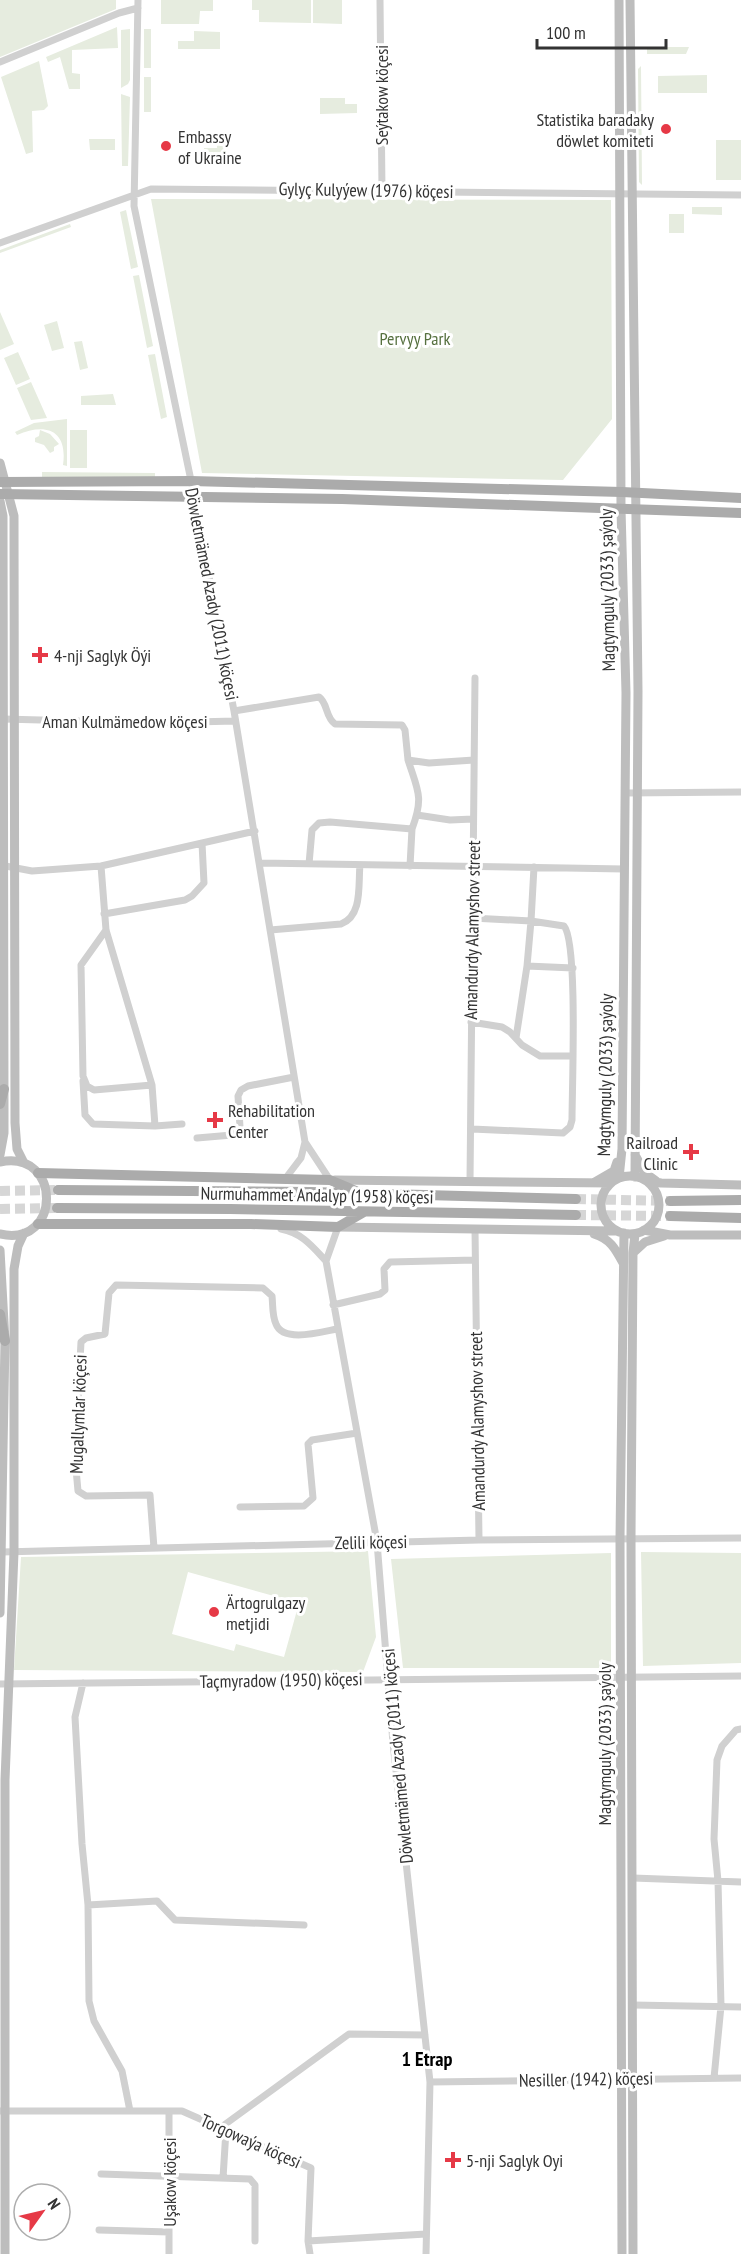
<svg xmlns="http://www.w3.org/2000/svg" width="741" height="2254" viewBox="0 0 741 2254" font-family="'PT Sans Narrow',sans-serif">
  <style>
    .green { fill: #e6ecdf; fill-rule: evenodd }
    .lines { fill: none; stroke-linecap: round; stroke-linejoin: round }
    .primary-tunnel { stroke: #d6d6d6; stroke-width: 10; stroke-dasharray: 10 5; stroke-linecap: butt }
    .street { stroke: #d0d0d0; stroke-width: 7 }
    .secondary { stroke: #bdbdbd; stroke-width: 9 }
    .primary { stroke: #ababab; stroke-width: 10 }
    .poi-dot { fill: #e63946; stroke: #fff; stroke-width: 2 }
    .labels { text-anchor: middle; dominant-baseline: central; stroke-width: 6; stroke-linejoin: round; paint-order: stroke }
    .street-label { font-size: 18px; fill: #333; stroke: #fff }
    .poi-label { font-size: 18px; fill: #333; stroke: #fff; text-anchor: start }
    .park-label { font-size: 18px; fill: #56703f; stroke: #fff }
    .neighbourhood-label { font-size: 20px; font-weight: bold; fill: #000; stroke: #fff }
  </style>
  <rect width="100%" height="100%" fill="#fff"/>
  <path class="green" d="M0,0H116V9L0,57Z
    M161,0H213V11H200L199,24H161Z
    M252,0H311V23L259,22V10H252Z
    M313,0H342V24L313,23Z
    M117,27L118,48L72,50V73L80,74V89H69L60,57L48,62L46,57Z
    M130,29V80L128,84L121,88V30Z
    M144,29H151V68H144Z
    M194,31L220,32V49H178V41H194Z
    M647,47H689L686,54H647Z
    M39,61L48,106L44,110L32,111L33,152L26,154L1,77Z
    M641,66L642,185L639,182L638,69Z
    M707,75V93H658V76Z
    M144,77H151V112H144Z
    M121,94L130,97L128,166H122Z
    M320,98H345V104H357V113L320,114Z
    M217,136H227V157L204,156V148H217Z
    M89,139H115V150H90Z
    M716,140H741V180H716Z
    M151,199L611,200L612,419L563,480L202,473Z
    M692,207H722V215L692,214Z
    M126,210L138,267L131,269L120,212Z
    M669,214H684V233H669Z
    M70,224L71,227L0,253V250Z
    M139,275L153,346L147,348L133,276Z
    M0,312L14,344L0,350Z
    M57,321L64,348L52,351L44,325Z
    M82,341L88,368L80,370L74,342Z
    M18,352L30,379L16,385L4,358Z
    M155,354L167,417L161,419L148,355Z
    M31,382L47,418L31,420L17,388Z
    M113,394L116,405H81V396Z
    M67,419V466L63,465C68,430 46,422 17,435L15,432L34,423Z
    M40,430L50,434L59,444L54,447V451L50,453L44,445L35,442V438L39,436Z
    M70,430H87V468H70Z
    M42,472L155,473V478L42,477Z
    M368,1551L376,1637L363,1672L14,1670L21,1557ZM188,1572L299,1603L284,1657L236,1644L234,1651L172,1634Z
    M641,1552L741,1553V1663L643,1666Z
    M611,1553V1668H403L391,1559Z"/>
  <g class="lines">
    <path class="primary-tunnel" d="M0,1191L58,1190
      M576,1199L670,1201
      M0,1209L57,1208
      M576,1215L670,1216"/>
    <path class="street" d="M138,0L134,206L194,495L234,711L305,1142L330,1180
      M380,0L382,190
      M0,62L119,13L138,8
      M0,243L151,189L741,195
      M234,711L319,697C328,703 325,717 335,724L402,725L405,730L408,760L429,763L474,760
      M3,719L154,723L235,721
      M408,760C418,791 424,797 412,829
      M625,793L741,792
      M417,815L450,820L473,819
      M260,863L624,869
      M309,864L312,830L319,823L330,822L412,829L410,866
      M0,865L32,871L101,866L255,831
      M101,866L106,930L152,1085L155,1126
      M104,914L185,900L192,896L204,883L202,843
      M472,918L531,921L527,966
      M106,930L81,965L83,1076L87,1086L94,1090L152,1085
      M270,930L341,924C363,916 358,884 360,865
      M471,1022L502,1027L510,1032L522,1045L540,1056H572
      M516,1038L527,966L573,968
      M83,1081L85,1115L93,1124L155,1126L182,1124
      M472,1129L563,1133L570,1127L572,1120C572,1089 578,942 564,926L531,921L534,867
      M197,1138L232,1135L238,1132L240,1127L238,1096L241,1090L248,1086L294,1077
      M285,1179L301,1158L305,1142
      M470,1182L475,678
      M338,1227L326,1261L377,1542L393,1743L430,2082L426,2254
      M281,1229C302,1233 312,1246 326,1261
      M475,1229L479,1540
      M333,1305L380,1294L385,1290L384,1269L390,1262L475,1260
      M240,1507L304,1506L313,1498L308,1444L312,1440L357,1433
      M154,1548L150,1495L86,1496L78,1491L75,1458L81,1342L86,1338L105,1334L109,1293L116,1285L263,1288L272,1296C273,1305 272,1316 276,1324C283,1343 321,1332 337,1329
      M2,1552L479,1540L741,1538
      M83,1683L75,1717L82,1844L88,1905L89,2001L94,2021L122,2071L130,2111
      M0,1684L741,1676
      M633,1878L741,1882
      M88,1905L157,1901L175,1920L304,1925
      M633,2005L741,2007
      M714,2078L721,2006L718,1881L714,1839L717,1760L722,1746L736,1730L741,1729
      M430,2082L741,2078
      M0,2111H182L311,2168L308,2241L426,2234
      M220,2128L349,2034L425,2035
      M101,2174L250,2179L255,2185V2241
      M223,2178L226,2130
      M99,2230L169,2232
      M308,2241L310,2254
      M169,2254V2111"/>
    <path class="secondary" d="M619,0L621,509L626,693L622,1149L619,1178
      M630,0L638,691L635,1177
      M0,463L14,516L15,1123L17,1149L24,1163
      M0,501L3,516L4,1110V1133L0,1155
      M635,1155L645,1173L656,1181
      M0,1162C62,1149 62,1248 0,1234
      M601 1205a29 29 0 1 1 58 0a29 29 0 1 1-58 0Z
      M335,1180L611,1183
      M645,1180L661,1183L741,1185
      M595,1182L614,1171L617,1162
      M338,1227L615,1231
      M644,1230L670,1235H741
      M594,1234C610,1239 615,1248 623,1263
      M0,1250L5,1341L0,1613
      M633,1253L645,1242L664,1236
      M5,2254V1780L14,1552V1269L18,1246L24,1233
      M622,2254L620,1538L624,1233
      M633,2254L631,1537L633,1253L635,1234"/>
    <path class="primary" d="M0,482L191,481L622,492L741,498
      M0,494L342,499L741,513
      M0,1104L4,1089
      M38,1173L330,1180L356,1191
      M58,1190L310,1192L576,1199
      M670,1201L741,1200
      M57,1208L230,1209L576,1215
      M670,1216L741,1218
      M38,1224H251L338,1227L364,1212
      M0,1314L5,1341"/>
  </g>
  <g class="poi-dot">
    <circle cx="666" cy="129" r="6"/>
    <circle cx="166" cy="146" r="6"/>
    <path d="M37 646h6v6h6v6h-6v6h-6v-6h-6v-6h6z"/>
    <path d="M212 1111h6v6h6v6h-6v6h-6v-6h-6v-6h6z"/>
    <path d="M688 1143h6v6h6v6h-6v6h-6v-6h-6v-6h6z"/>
    <circle cx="214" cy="1612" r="6"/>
    <path d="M450 2151h6v6h6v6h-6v6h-6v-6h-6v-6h6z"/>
  </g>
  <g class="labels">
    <g class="street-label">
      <text transform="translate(381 95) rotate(-90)">Seýtakow köçesi</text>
      <text transform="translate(366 190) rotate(1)">Gylyç Kulyýew (1976) köçesi</text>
      <text transform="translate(607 590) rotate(-91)">Magtymguly (2033) şaýoly</text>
      <text transform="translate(212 594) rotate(79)">Döwletmämed Azady (2011) köçesi</text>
      <text x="125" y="721">Aman Kulmämedow köçesi</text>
      <text transform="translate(472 930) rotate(-89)">Amandurdy Alamyshov street</text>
      <text transform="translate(605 1075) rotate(-89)">Magtymguly (2033) şaýoly</text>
      <text transform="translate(317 1195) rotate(1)">Nurmuhammet Andalyp (1958) köçesi</text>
      <text transform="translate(78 1414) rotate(-88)">Mugallymlar köçesi</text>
      <text transform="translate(477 1421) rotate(-91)">Amandurdy Alamyshov street</text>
      <text transform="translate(371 1542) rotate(-1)">Zelili köçesi</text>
      <text transform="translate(281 1680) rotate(-1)">Taçmyradow (1950) köçesi</text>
      <text transform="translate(604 1744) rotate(-90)">Magtymguly (2033) şaýoly</text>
      <text transform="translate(397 1756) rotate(-95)">Döwletmämed Azady (2011) köçesi</text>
      <text transform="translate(586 2079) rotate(-1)">Nesiller (1942) köçesi</text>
      <text transform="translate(251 2141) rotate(24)">Torgowaýa köçesi</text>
      <text transform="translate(169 2182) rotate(-90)">Uşakow köçesi</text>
    </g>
    <g class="poi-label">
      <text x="654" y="119" text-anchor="end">Statistika baradaky<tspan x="654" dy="21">döwlet komiteti</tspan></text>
      <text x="178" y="136">Embassy<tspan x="178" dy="21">of Ukraine</tspan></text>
      <text x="54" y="655">4-nji Saglyk Öýi</text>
      <text x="228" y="1110">Rehabilitation<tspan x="228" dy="21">Center</tspan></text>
      <text x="678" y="1142" text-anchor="end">Railroad<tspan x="678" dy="21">Clinic</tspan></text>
      <text x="226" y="1602">Ärtogrulgazy<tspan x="226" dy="21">metjidi</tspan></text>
      <text x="466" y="2160">5-nji Saglyk Oyi</text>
    </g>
    <g class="park-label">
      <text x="415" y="338">Pervyy Park</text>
    </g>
    <g class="neighbourhood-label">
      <text x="427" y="2059">1 Etrap</text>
    </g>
  </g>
  <g transform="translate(42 2212) rotate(56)"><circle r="28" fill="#ffffff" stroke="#adadad" stroke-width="1.5"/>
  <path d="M0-4.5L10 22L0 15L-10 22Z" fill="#e63946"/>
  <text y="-9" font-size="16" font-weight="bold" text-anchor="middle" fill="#333333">N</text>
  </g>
  <path d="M537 39v9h129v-9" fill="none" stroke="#333333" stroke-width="3"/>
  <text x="546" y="39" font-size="18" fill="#333333" stroke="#ffffff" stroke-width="4.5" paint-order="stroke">100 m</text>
</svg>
